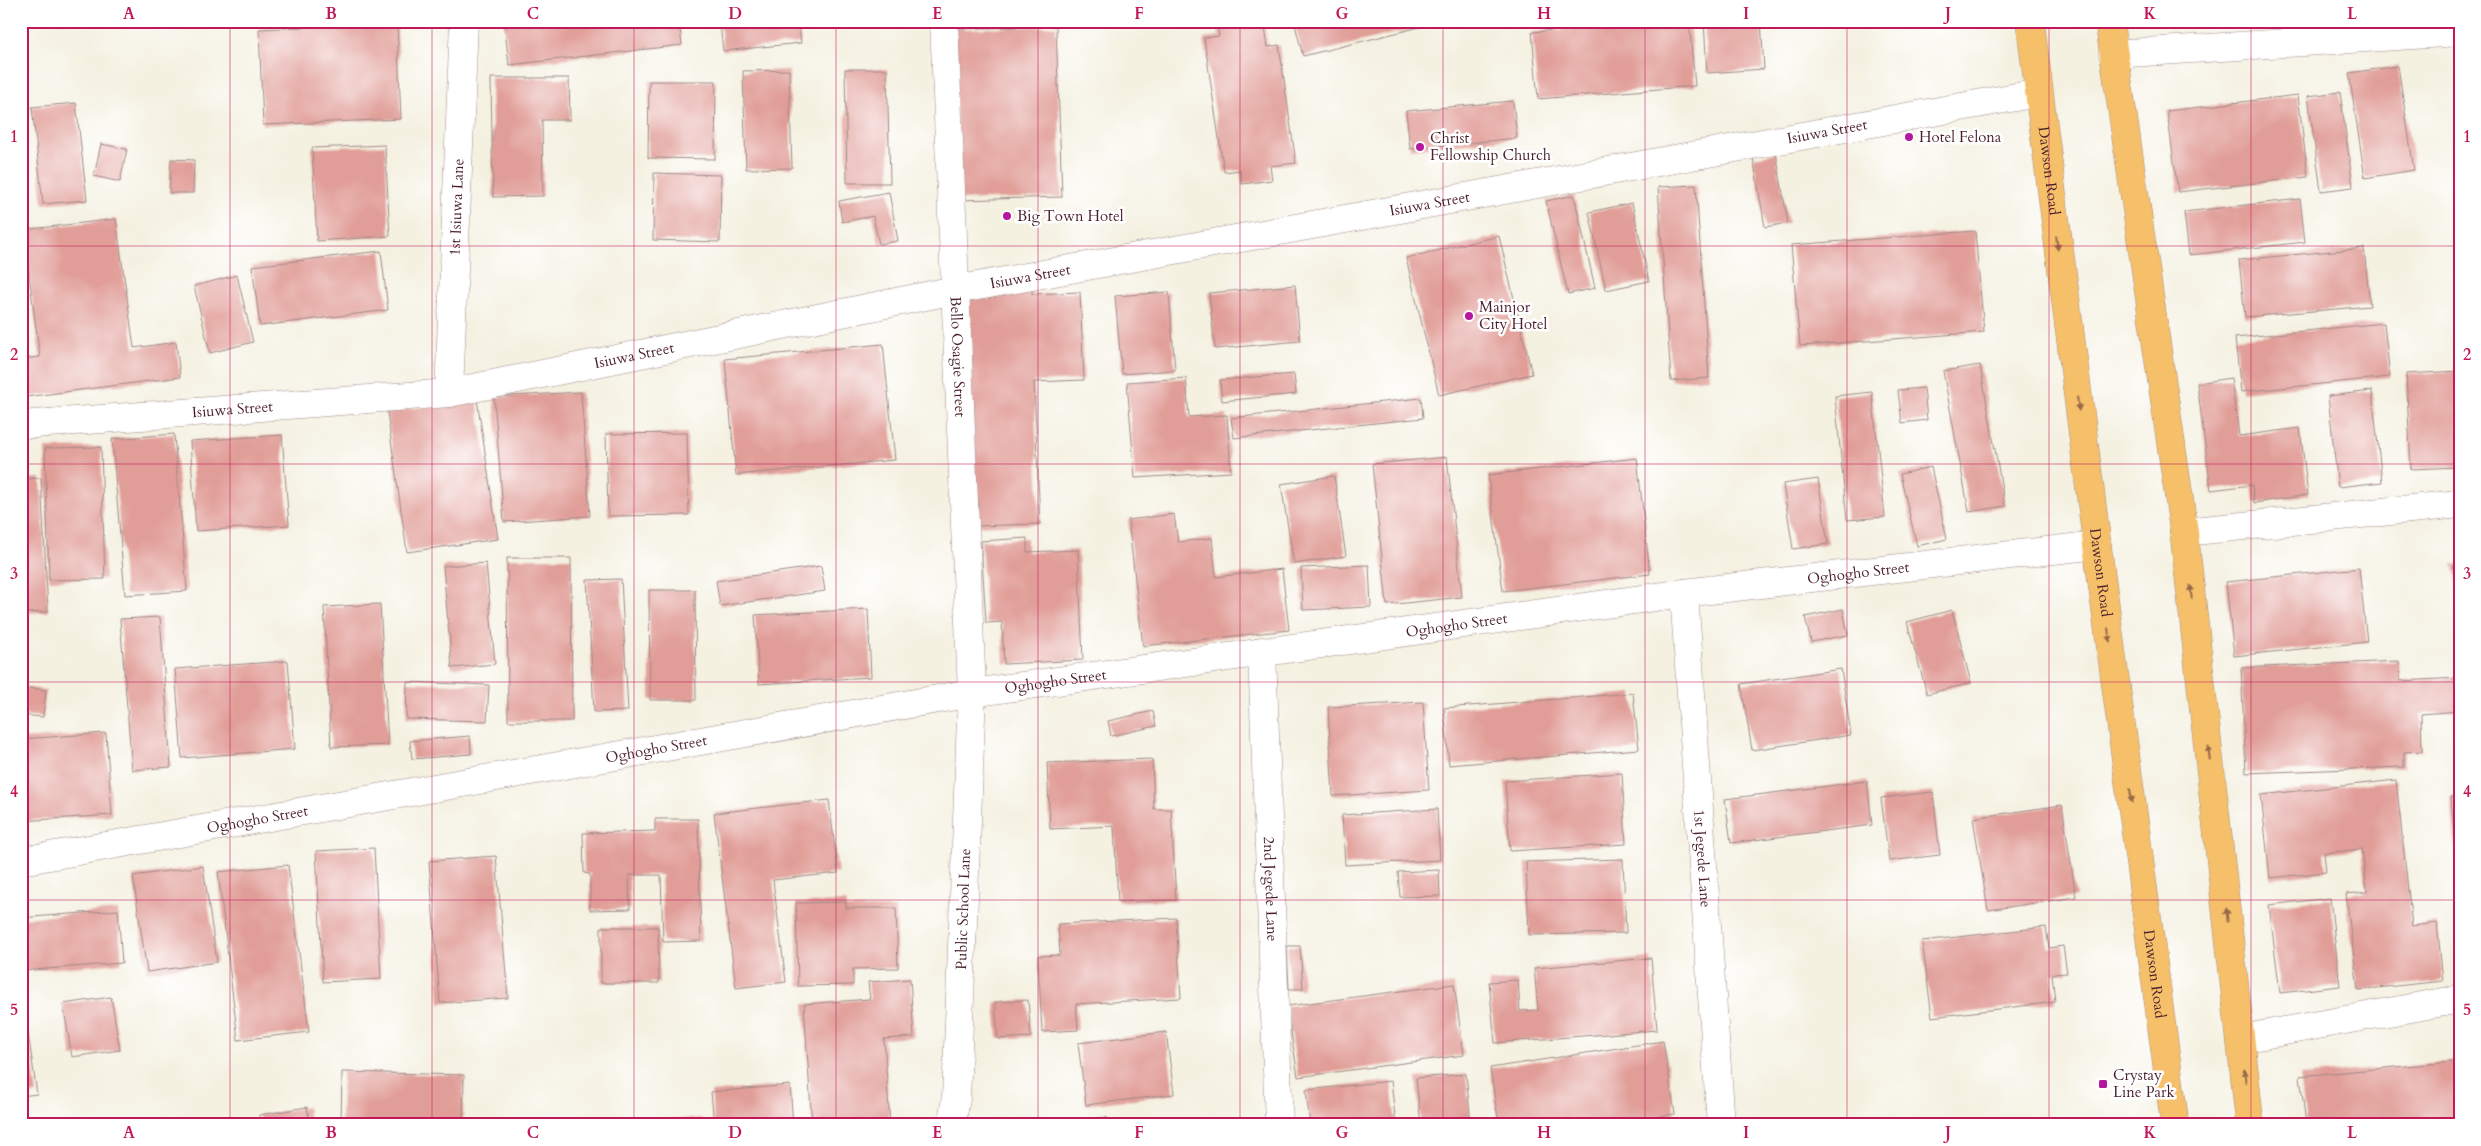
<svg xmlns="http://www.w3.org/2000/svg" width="2481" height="1146" viewBox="0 0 2481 1146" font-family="Cardo,serif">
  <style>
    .building { fill: #e19d97 }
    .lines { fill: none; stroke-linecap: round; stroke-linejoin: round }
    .minor-casing { stroke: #9f8886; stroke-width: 29 }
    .highway-casing { stroke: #9f8886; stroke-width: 29 }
    .minor { stroke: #fff; stroke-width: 28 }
    .highway { stroke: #f6c06b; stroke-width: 28 }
    .oneway { fill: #976748 }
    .grid { fill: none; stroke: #c2185b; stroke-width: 1; stroke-opacity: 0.55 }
    .poi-dot { fill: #b5179e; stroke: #fff; stroke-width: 2 }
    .labels { text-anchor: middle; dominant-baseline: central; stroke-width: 5; stroke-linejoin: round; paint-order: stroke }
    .street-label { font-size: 15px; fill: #4a1f2b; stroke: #fff }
    .poi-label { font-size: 15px; fill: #4a1f2b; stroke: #fff; text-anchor: start }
    .neatline { fill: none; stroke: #c2185b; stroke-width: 2 }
    .grid-label { font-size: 16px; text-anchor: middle; font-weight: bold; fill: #c2185b }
  </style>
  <rect width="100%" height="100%" fill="#fff"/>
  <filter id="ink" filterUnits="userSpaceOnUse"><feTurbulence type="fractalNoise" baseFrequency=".02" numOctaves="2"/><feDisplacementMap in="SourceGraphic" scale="10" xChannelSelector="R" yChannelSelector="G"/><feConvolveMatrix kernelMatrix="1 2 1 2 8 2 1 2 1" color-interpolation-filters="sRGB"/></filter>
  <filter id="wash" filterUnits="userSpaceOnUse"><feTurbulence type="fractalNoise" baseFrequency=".0096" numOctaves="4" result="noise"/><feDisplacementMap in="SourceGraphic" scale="20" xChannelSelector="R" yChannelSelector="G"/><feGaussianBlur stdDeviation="1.12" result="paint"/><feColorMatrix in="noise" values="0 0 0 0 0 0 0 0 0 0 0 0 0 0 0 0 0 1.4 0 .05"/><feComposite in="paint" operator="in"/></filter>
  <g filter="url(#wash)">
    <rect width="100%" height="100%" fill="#f4f1e1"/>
    <g id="blocks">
      <path class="building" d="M40,21H147V28Z
        M504,21H679L682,45L509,65Z
        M709,21H798L801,43L723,51L720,23L709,24Z
        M1217,21H1264L1268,47L1279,45L1296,163L1270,166L1272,180L1242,184L1240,170L1224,172L1204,38L1219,36Z
        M1294,21H1440V22L1303,56Z
        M1656,21H1689L1695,86L1538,99L1532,32Z
        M1704,21H1761L1764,69L1707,73Z
        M397,23L401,119L263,125L259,29Z
        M1056,26L1062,197L960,200L953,29Z
        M2398,66L2414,170L2365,178L2349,73Z
        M845,69H887L890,183H847Z
        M789,70L792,168L746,169L743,71Z
        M491,78H569L570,120H542L543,196L493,197Z
        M649,81H716L715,159L648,158Z
        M2340,92L2353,187L2321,191L2308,96Z
        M2298,95L2308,177L2178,192L2167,111Z
        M1513,101L1517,138L1410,149L1406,111Z
        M76,103L87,200L43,204L32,107Z
        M101,144L127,149L120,182L94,176Z
        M385,145L390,236L317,241L312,148Z
        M1776,153L1788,223L1765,227L1753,157Z
        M171,159L194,160L193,193H169Z
        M654,173L721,175L720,242L653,240Z
        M1696,185L1709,378L1671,381L1658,187Z
        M889,192L898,241L879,244L873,216L842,222L839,201Z
        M1574,195L1595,288L1568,294L1546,201Z
        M2300,199L2305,242L2189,255L2184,212Z
        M1632,203L1649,281L1606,290L1589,212Z
        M116,219L134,348L176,342L180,377L26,397L21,359L40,357L23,230Z
        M1975,231L1984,332L1800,346L1791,245Z
        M1499,236L1532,374L1439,395L1406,258Z
        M2364,248L2370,306L2245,317L2239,260Z
        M381,251L388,310L260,326L252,266Z
        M237,275L253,342L210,353L194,286Z
        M1295,285L1300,341L1215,349L1209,293Z
        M1032,288V294L1080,292L1084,380L1034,382L1040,524L973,526L962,291Z
        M1169,292L1175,370L1122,374L1115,296Z
        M2384,323L2390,377L2241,392L2235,338Z
        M883,344L895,460L736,475L725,359Z
        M1980,365L2005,506L1969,512L1943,371Z
        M2460,371V467L2411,469L2406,374Z
        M1294,374L1296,394L1222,401L1220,380Z
        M1186,378L1189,417L1227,415L1231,472L1135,478L1127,382Z
        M2231,378L2239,436L2300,428L2308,495L2254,503L2252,485L2211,490L2197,383Z
        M1924,388L1927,420L1902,423L1898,390Z
        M2372,391L2382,482L2338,487L2328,396Z
        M581,392L590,516L504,522L494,397Z
        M1872,392L1885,517L1847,520L1835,396Z
        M1421,398L1423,418L1234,438L1231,418Z
        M477,399L498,539L407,552L387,412Z
        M687,433L689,515L608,516L606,434Z
        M174,434L187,591L125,595L112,439Z
        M282,435L289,525L196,531L190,441Z
        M101,447L105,579L49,580L45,448Z
        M1447,457L1462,597L1387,605L1372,464Z
        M1637,458L1650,574L1503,591L1488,475Z
        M1931,467L1947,539L1917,546L1900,474Z
        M1334,476L1346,556L1294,564L1281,484Z
        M41,478L48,612L21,613V479Z
        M1818,479L1828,544L1793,549L1783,484Z
        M1174,514L1178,542L1212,538L1216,577L1282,569L1289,630L1143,646L1128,520Z
        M1027,538V552L1078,550L1083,660L1004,664L1002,622L986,623L981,541Z
        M507,558H571L572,721H508Z
        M486,563L495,664L452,668L443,566Z
        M2460,564V593H2459L2453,565Z
        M1369,565L1371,607L1303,610L1301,568Z
        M821,566L825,591L720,606L716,581Z
        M2359,568L2367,642L2234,656L2226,582Z
        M621,579L628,711L594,712L587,580Z
        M649,590H695L696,700H650Z
        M380,604L388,745L331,747L324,607Z
        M868,609L871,677L759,684L755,615Z
        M1843,609L1848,635L1811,642L1805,617Z
        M1952,610L1971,683L1927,694L1907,622Z
        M160,617L171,767L132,770L120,619Z
        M288,661L295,749L182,758L175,669Z
        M2399,661L2400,681L2460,678V711L2421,714L2422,751L2404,752V767L2246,773L2241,668Z
        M1841,669L1851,735L1752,750L1741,684Z
        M407,682L489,685L487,721L406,719Z
        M21,687L46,690L43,717L21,715Z
        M1633,693L1639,749L1449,765L1444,708Z
        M1423,702L1429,790L1333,796L1328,707Z
        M1153,711L1156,726L1111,736L1108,721Z
        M106,733L112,815L21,821V739Z
        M470,736L471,754L412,759L410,741Z
        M1152,759L1154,809H1171L1176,900L1118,902L1114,826L1050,829L1047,763Z
        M1622,773L1626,844L1510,851L1505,781Z
        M2396,780L2412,926L2437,923L2443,981L2358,990L2346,894L2367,892L2362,849L2324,853L2326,872L2270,878L2261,795Z
        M1867,781L1872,825L1731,843L1725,799Z
        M1933,792L1940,855L1889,861L1881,798Z
        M2460,796V888H2458L2451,797Z
        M829,800L838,873L773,880L786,982L736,988L714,813Z
        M2062,805L2076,897L1988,910L1973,818Z
        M1437,809L1440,860L1345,865L1342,815Z
        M655,819H698L701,941L663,942L661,875H629L630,909L590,910V874L584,873L583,833L655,831Z
        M374,848L381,979L323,982L316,851Z
        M496,856L508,998L440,1003L429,861Z
        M1623,859L1626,933L1529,935L1526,862Z
        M288,865L309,1032L238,1040L218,872Z
        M203,866L217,962L147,972L133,876Z
        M1439,870L1440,896L1400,897L1398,872Z
        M2330,898L2340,986L2280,993L2269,905Z
        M846,902V908H896L898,968L853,969V985L798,986L796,903Z
        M118,910L122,963L21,971V918Z
        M1176,918L1181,998L1076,1004L1078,1030L1042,1032L1038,956L1060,955L1058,924Z
        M601,927H658L659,983H601Z
        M2046,927L2049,948L2063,946L2067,973L2052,974L2055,1002L1932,1017L1922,941Z
        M1287,946H1300L1303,989H1289Z
        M1651,958L1657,1030L1495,1043L1489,982L1518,980L1520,1011L1538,1010L1534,968Z
        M910,979L914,1037L884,1039L890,1125H812L804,1004L870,999L868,982Z
        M1454,984L1464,1055L1298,1077L1287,1006Z
        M21,985L37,1094L21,1096Z
        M111,997L120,1050L72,1057L63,1004Z
        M1028,1000L1031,1037L998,1039L995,1002Z
        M1166,1032L1174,1094L1086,1105L1078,1043Z
        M1663,1041L1675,1114L1603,1125H1499L1490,1068Z
        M2460,1061V1125H2306L2300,1076Z
        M342,1072L464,1075L463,1125H341Z
        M1466,1074L1471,1125H1421L1416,1078Z
        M1391,1081L1396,1125H1310L1306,1090Z
        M790,1085L793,1125H714L711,1092Z
        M307,1107L310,1125H260L259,1115Z
        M1107,1117L1108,1125H1053V1124Z
        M702,1118V1125H608V1121Z"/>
    </g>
  </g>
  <g filter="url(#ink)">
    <use href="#blocks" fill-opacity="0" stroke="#9f8886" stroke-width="1"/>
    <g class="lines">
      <g class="minor-casing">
        <g id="minor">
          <path id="s1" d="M944,21L972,693L956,1099L951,1125"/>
          <path d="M2113,54L2460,32"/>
          <path id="s2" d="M449,393L464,21"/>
          <path id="s3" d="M21,425L449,393L955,290L2038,93"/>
          <path d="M2184,532L2460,504"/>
          <path id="s4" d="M1684,593L1721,1125"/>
          <path id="s5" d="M1262,651L1279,1125"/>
          <path id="s6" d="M21,861L972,693L1684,593L2097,545"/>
          <path d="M2241,1039L2460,999"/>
        </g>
      </g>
      <g class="highway-casing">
        <g id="highway">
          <path id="s7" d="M2030,21L2097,545L2175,1125"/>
          <path d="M2109,21L2184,532L2250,1125"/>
        </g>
      </g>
      <use href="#minor" class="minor"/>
      <use href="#highway" class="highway"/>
    </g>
    <defs><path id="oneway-solid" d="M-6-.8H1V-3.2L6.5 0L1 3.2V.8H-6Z" transform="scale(1.25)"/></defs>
    <g class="oneway">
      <use href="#oneway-solid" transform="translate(2057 243) rotate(83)"/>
      <use href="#oneway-solid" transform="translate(2078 404) rotate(83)"/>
      <use href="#oneway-solid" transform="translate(2191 592) rotate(-96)"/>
      <use href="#oneway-solid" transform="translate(2109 635) rotate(82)"/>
      <use href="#oneway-solid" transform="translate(2209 753) rotate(-96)"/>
      <use href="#oneway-solid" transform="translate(2131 796) rotate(82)"/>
      <use href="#oneway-solid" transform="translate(2227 915) rotate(-96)"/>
      <use href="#oneway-solid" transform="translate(2245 1076) rotate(-96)"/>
    </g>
  </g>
  <path class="grid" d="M230,21V1125M432,21V1125M634,21V1125M836,21V1125M1038,21V1125M1240,21V1125M1443,21V1125M1645,21V1125M1847,21V1125M2049,21V1125M2251,21V1125M21,246H2460M21,464H2460M21,682H2460M21,900H2460"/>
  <g class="poi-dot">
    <circle cx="1909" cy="137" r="5"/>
    <circle cx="1420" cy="147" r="5"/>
    <circle cx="1007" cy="216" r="5"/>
    <circle cx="1469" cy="316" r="5"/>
    <rect x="2098" y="1079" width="10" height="10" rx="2.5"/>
  </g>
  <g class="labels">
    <g class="street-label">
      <text stroke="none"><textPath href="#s3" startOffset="1832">Isiuwa Street</textPath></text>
      <text stroke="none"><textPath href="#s7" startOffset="151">Dawson Road</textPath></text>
      <text stroke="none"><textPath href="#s3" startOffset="1428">Isiuwa Street</textPath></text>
      <text stroke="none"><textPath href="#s2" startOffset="186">1st Isiuwa Lane</textPath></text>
      <text stroke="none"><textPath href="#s3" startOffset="1022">Isiuwa Street</textPath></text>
      <text stroke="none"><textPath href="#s3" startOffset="618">Isiuwa Street</textPath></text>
      <text stroke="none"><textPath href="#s1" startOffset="336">Bello Osagie Street</textPath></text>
      <text stroke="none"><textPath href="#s3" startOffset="212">Isiuwa Street</textPath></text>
      <text stroke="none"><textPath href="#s6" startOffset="1860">Oghogho Street</textPath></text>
      <text stroke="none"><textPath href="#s7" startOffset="556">Dawson Road</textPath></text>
      <text stroke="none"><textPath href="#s6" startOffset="1455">Oghogho Street</textPath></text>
      <text stroke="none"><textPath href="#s6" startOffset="1050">Oghogho Street</textPath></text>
      <text stroke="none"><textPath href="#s6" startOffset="645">Oghogho Street</textPath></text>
      <text stroke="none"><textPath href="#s6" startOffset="240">Oghogho Street</textPath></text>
      <text stroke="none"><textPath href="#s4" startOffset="266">1st Jegede Lane</textPath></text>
      <text stroke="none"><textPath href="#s5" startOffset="238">2nd Jegede Lane</textPath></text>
      <text transform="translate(963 909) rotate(-88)">Public School Lane</text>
      <text stroke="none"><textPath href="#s7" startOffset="961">Dawson Road</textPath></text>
    </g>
    <g class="poi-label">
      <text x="1919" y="137">Hotel Felona</text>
      <text x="1430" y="138">Christ<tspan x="1430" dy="17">Fellowship Church</tspan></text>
      <text x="1017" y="216">Big Town Hotel</text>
      <text x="1479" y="307">Mainjor<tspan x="1479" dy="17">City Hotel</tspan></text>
      <text x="2113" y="1075">Crystay<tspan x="2113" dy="17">Line Park</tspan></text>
    </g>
  </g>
  <rect width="2481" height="1146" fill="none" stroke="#fff" stroke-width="55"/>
  <rect x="28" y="28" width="2426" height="1090" class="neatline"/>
  <g class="grid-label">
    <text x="129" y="19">A</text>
    <text x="331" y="19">B</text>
    <text x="533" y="19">C</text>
    <text x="735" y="19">D</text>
    <text x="937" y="19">E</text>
    <text x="1139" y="19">F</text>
    <text x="1342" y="19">G</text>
    <text x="1544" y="19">H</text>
    <text x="1746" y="19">I</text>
    <text x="1948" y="19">J</text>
    <text x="2150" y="19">K</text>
    <text x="2352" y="19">L</text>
    <text x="14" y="142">1</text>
    <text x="2467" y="142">1</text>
    <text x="14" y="360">2</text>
    <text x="2467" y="360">2</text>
    <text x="14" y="579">3</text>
    <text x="2467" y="579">3</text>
    <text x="14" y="797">4</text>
    <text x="2467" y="797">4</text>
    <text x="14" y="1015">5</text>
    <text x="2467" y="1015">5</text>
    <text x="129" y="1138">A</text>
    <text x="331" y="1138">B</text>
    <text x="533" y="1138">C</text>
    <text x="735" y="1138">D</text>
    <text x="937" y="1138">E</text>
    <text x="1139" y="1138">F</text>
    <text x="1342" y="1138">G</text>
    <text x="1544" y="1138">H</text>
    <text x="1746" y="1138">I</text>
    <text x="1948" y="1138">J</text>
    <text x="2150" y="1138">K</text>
    <text x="2352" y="1138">L</text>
  </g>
</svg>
